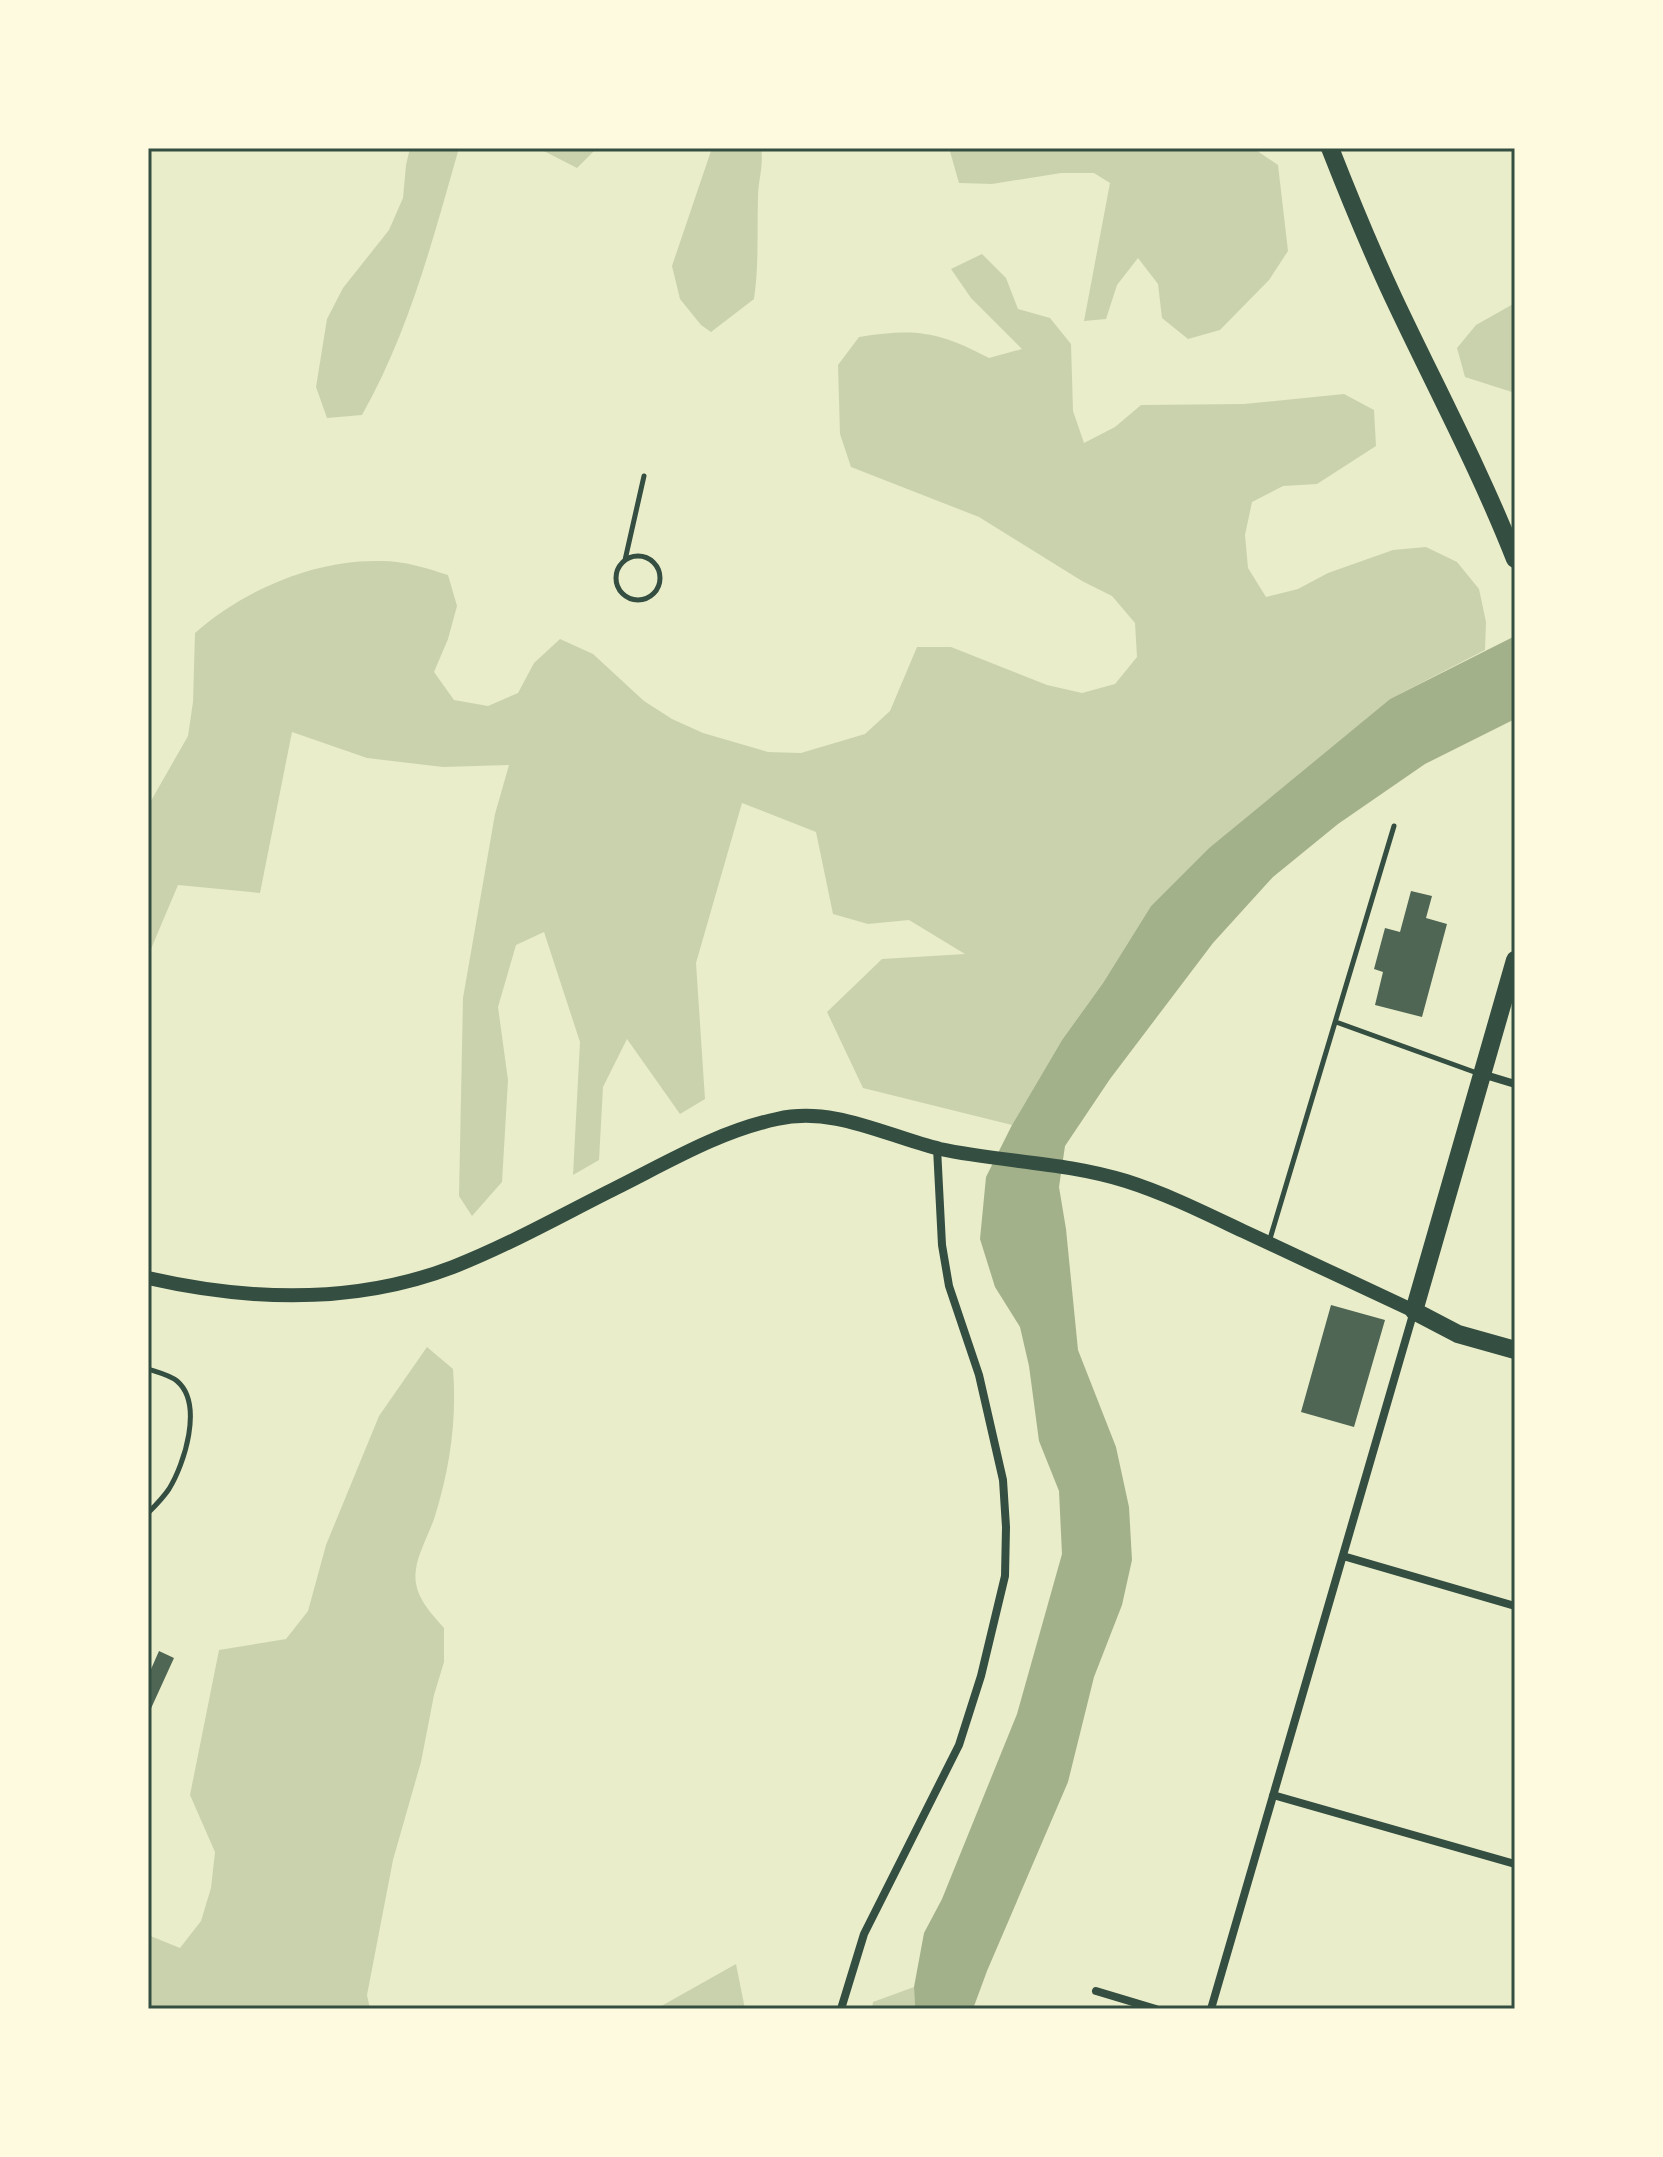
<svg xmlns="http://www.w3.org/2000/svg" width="1663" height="2157" viewBox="0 0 1663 2157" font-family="'Sofia Sans Condensed',sans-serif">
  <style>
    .green { fill: #cad2ad }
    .water { fill: #a3b18a }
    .building { fill: #4f6655 }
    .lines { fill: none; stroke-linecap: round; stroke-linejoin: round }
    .service { stroke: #344e41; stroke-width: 5 }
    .minor { stroke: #344e41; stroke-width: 8 }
    .tertiary { stroke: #344e41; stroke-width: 14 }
    .primary { stroke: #344e41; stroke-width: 18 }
    .neatline { fill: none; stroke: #344e41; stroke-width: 3 }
  </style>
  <rect width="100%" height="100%" fill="#e9edc9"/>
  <path class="green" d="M410,148H459C433,239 409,332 362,415L327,418L316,387L327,319L343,288L389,230L403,198L406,165Z
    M538,148H597L577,168Z
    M712,148H761C764,165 758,181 758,198C757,233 759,265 754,299L711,332L701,325L680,299L672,266Z
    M949,148H1253L1278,165L1288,251L1269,280L1220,330L1188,339L1162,318L1158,284L1138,258L1117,285L1106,319L1084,321L1110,183L1094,173H1061L992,184L959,183Z
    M982,254L1006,278L1018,309L1050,318L1071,344L1073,411L1084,443L1115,427L1141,405L1244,404L1344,394L1374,410L1376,446L1317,484L1283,486L1252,502L1245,535L1248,568L1266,597L1298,589L1328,573L1393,550L1426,547L1457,562L1479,589L1486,622L1485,650L1390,699L1209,848L1151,906L1103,983L1062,1040L1012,1125L863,1088L827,1012L882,959L965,954L909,920L868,924L833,914L816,832L742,803L696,963L705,1099L680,1114L627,1039L603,1087L599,1160L573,1175L580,1042L544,932L516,945L498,1007L508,1080L502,1182L472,1216L459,1196L463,998L495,814L509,765L443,767L367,758L292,732L260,893L178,885L148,956V806L188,736L193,702L195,633C244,590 315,559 381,561C405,561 426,568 448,575L457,606L448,639L434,672L454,700L488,706L518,693L534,663L560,639L593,654L644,701L672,719L703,733L768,752L801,753L865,734L890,711L917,647H951L1047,685L1082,693L1115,684L1137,657L1135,623L1112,596L1082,581L979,517L851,467L840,434L838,365L859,337C915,328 938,331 989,358L1022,349L971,298L951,269Z
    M1515,303V393L1465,377L1457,348L1476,325Z
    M427,1347L453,1369C457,1420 450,1467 435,1516C430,1532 418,1553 416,1569C412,1594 429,1611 444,1628V1662L434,1695L421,1762L393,1860L367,1995L370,2009H148V1935L180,1948L201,1921L211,1888L215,1852L190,1795L219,1650L286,1639L308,1611L326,1545L379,1416Z
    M736,1964L745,2009H656Z
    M914,1987L915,2009H872L873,2002Z"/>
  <path class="water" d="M1515,636V719L1425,764L1338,824L1273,877L1213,943L1110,1079L1065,1146L1059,1187L1066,1229L1078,1350L1116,1447L1129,1507L1132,1560L1122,1605L1094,1677L1068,1782L987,1971L973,2009H915L914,1987L924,1933L942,1899L1017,1714L1062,1554L1059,1491L1039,1441L1029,1366L1020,1327L995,1287L980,1239L986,1177L1012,1125L1062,1040L1103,983L1151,906L1209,848L1390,699Z"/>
  <path class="building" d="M1411,891L1432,896L1426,918L1447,924L1422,1017L1375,1005L1383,972L1374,969L1385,928L1400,932Z
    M1331,1305L1385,1320L1354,1427L1301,1412Z
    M159,1651L174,1658L148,1715V1676Z"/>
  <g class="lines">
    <path class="service" d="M616 578a22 22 0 1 1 44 0a22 22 0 1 1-44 0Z
      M625,560L644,476
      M1336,1022L1477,1073
      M1269,1242L1394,826
      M148,1369C157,1372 170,1375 177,1381C204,1404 184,1465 169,1489C163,1498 155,1506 148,1513"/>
    <path class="minor" d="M1482,1074L1515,1084
      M1343,1556L1515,1606
      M1273,1795L1515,1864
      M1096,1991L1156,2009
      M841,2009L864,1934L959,1745L981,1676L1005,1576L1006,1527L1003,1480L979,1375L949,1286L942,1245L937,1148
      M1211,2009L1414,1311"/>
    <path class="tertiary" d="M148,1278C249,1301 354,1305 453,1267C509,1245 562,1215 616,1188C668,1162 720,1131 777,1119C834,1106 886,1136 940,1149C1001,1162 1066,1162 1126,1181C1167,1194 1205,1213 1243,1231C1300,1258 1357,1284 1414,1311"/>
    <path class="primary" d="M1330,148C1350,199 1371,250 1394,299C1435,386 1480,470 1515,559
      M1515,960L1414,1311L1458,1334L1515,1350"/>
  </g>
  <rect width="1663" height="2157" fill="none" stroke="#fefae0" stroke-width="300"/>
  <rect x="150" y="150" width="1363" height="1857" class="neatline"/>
</svg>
